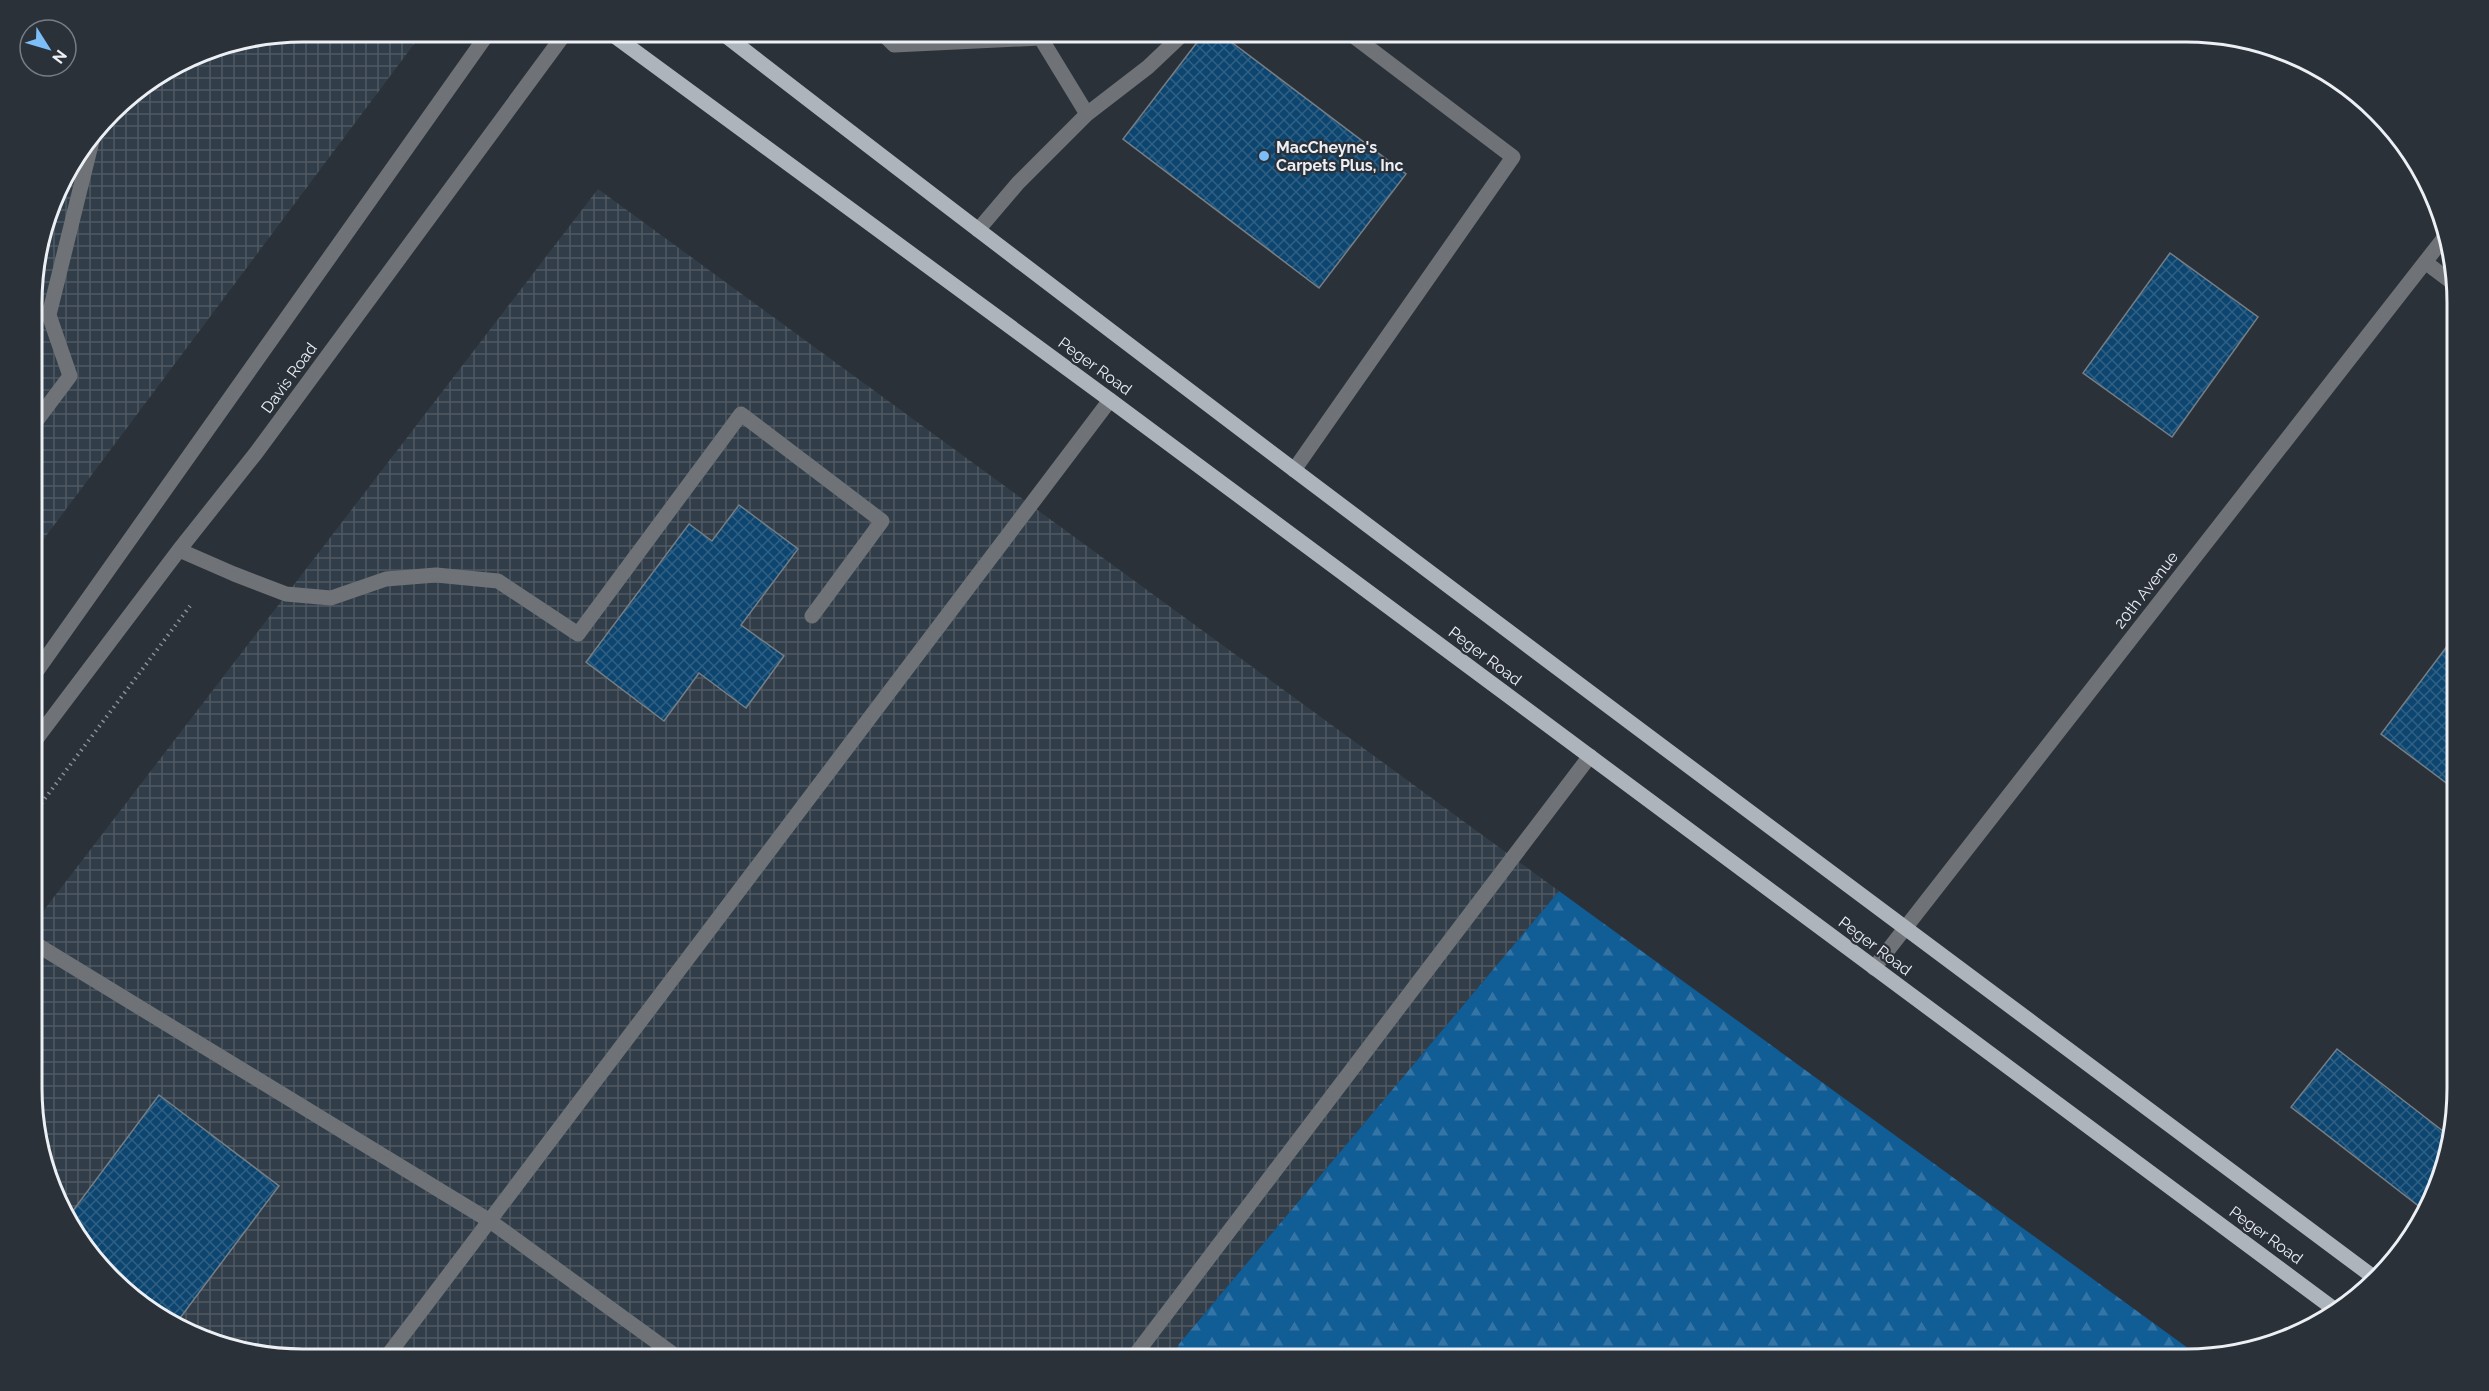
<svg xmlns="http://www.w3.org/2000/svg" width="2489" height="1391" viewBox="0 0 2489 1391" font-family="Raleway,sans-serif">
  <style>
    .industrial { fill: url(#industrial-grid) }
    .forest { fill: url(#forest-firs) }
    .building { fill: url(#building-cross-hatch); stroke: #767e85; stroke-width: 1.5 }
    .lines { fill: none; stroke-linecap: round; stroke-linejoin: round }
    .path { stroke: #8b9096; stroke-width: 4; stroke-dasharray: 1.5 4.5; stroke-linecap: butt }
    .minor { stroke: #6f7276; stroke-width: 15 }
    .major { stroke: #adb4bb; stroke-width: 15 }
    .poi-dot { fill: #7dbef9; stroke: #2b3138; stroke-width: 2 }
    .labels { text-anchor: middle; dominant-baseline: central; stroke-width: 4.5; stroke-linejoin: round; paint-order: stroke }
    .poi-label { font-size: 16px; font-weight: bold; fill: #ecf0f5; stroke: #2b3138; text-anchor: start }
    .street-label { font-size: 16px; fill: #ecf0f5; stroke: #2b3138 }
    .rim { fill: none; stroke: #ecf0f5; stroke-width: 3 }
  </style>
  <defs>
    <pattern id="industrial-grid" width="8" height="8" patternUnits="userSpaceOnUse" patternTransform="scale(1.5)"><rect width="8" height="8" fill="#313d48"/><path d="M0 4h8M4 0v8" fill="none" stroke="#4f5963"/></pattern>
    <pattern id="forest-firs" width="22" height="20" patternUnits="userSpaceOnUse" patternTransform="scale(1.5)"><rect width="22" height="20" fill="#115d96"/><path d="M5 1l3.5 6h-7zM16 11l3.5 6h-7z" fill="#3475a5"/></pattern>
    <pattern id="building-cross-hatch" width="8" height="8" patternUnits="userSpaceOnUse" patternTransform="scale(1.5)"><rect width="8" height="8" fill="#0c456f"/><path d="M0 0l8 8M0 8l8-8" fill="none" stroke="#306084"/></pattern>
  </defs>
  <rect width="100%" height="100%" fill="#2b3138"/>
  <path class="industrial" d="M303,32H423L34,552V268L60,183L124,99L200,52Z
    M598,189L1559,891L1179,1344L1172,1359H303L233,1350L168,1323L78,1239L34,1123V923Z"/>
  <path class="forest" d="M1559,891L2203,1359H1172L1179,1344Z"/>
  <path class="building" d="M1205,32H1218L1406,174L1319,288L1123,139Z
    M1942,32H1963L1956,41Z
    M2170,253L2258,317L2172,437L2083,373Z
    M739,505L798,549L741,625L784,656L746,708L699,673L664,721L586,662L689,524L712,541Z
    M2457,633V791L2381,734Z
    M2337,1049L2448,1135L2425,1211L2291,1107Z
    M159,1095L279,1186L174,1326L168,1323L78,1239L69,1216Z"/>
  <g class="lines">
    <path class="path" d="M34,813L190,606"/>
    <path class="minor" d="M881,32L894,45L1041,38
      M1037,32L1087,114
      M978,230L1018,183L1087,114L1148,67L1185,32
      M2425,262L2457,286
      M34,311L49,315
      M34,424L70,376L49,315L92,141
      M1294,470L1513,157L1348,32
      M179,550L234,574L286,594L331,598L386,579L436,575L498,581L578,634L741,414L882,521L812,616
      M34,675L489,32
      M34,742L179,550L256,453L566,32
      M34,943L490,1221L680,1359
      M1874,968L2447,234
      M385,1359L1110,400
      M1132,1359L1590,756"/>
    <path class="major" d="M609,32L1110,400L2338,1312
      M721,32C1266,454 1820,864 2372,1276"/>
  </g>
  <circle class="poi-dot" cx="1264" cy="156" r="6"/>
  <g class="labels">
    <g class="poi-label">
      <text x="1276" y="147">MacCheyne's<tspan x="1276" dy="18">Carpets Plus, Inc</tspan></text>
    </g>
    <g class="street-label">
      <text transform="translate(1095 366) rotate(36)">Peger Road</text>
      <text transform="translate(289 378) rotate(-54)">Davis Road</text>
      <text transform="translate(2146 590) rotate(-52)">20th Avenue</text>
      <text transform="translate(1485 656) rotate(37)">Peger Road</text>
      <text transform="translate(1875 946) rotate(37)">Peger Road</text>
      <text transform="translate(2266 1235) rotate(36)">Peger Road</text>
    </g>
  </g>
  <path d="M0 0H2489V1391H0ZM303 42H2186A261 261 0 0 1 2447 303V1088A261 261 0 0 1 2186 1349H303A261 261 0 0 1 42 1088V303A261 261 0 0 1 303 42Z" fill="#2b3138" fill-rule="evenodd"/>
  <path class="rim" d="M303 42H2186A261 261 0 0 1 2447 303V1088A261 261 0 0 1 2186 1349H303A261 261 0 0 1 42 1088V303A261 261 0 0 1 303 42Z"/>
  <g transform="translate(48 48) rotate(127)"><circle r="28" fill="#2b3138" stroke="#787d84" stroke-width="1.5"/>
  <path d="M0-4.5L10 22L0 15L-10 22Z" fill="#7dbef9"/>
  <text y="-9" font-size="16" font-weight="bold" text-anchor="middle" fill="#ecf0f5">N</text>
  </g>
</svg>
